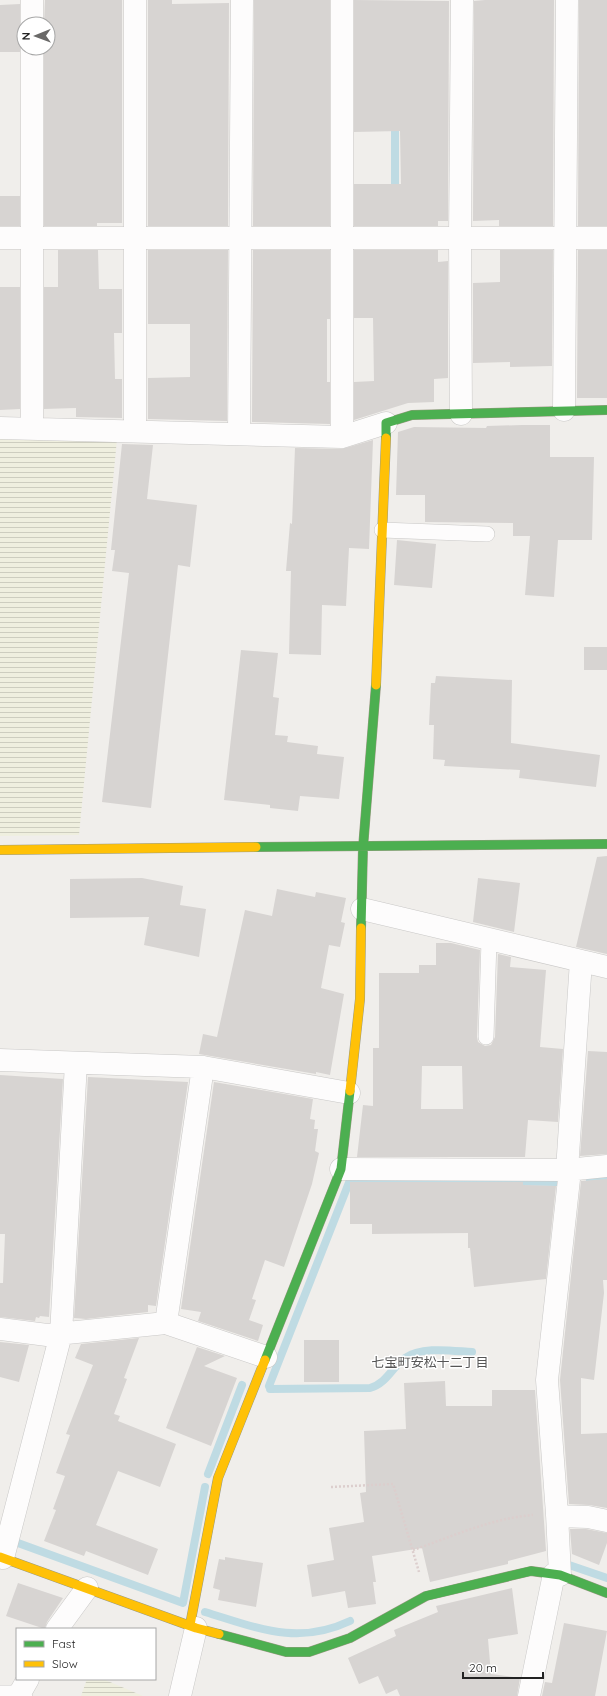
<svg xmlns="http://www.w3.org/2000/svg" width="607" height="1696" viewBox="0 0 607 1696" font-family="Quicksand,'Noto Sans JP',sans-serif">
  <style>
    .farmland { fill: url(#farmland-rules) }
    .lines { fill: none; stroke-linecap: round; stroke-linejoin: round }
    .stream { stroke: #bfdbe3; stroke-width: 8 }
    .building { fill: #d7d4d2; fill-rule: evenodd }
    .lane-casing { stroke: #c9c8c7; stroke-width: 16 }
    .street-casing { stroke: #c9c8c7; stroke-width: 23 }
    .fast-casing { stroke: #999a82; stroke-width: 10 }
    .slow-casing { stroke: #999a82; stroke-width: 10 }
    .path { stroke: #dccecd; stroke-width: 2.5; stroke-dasharray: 2 2; stroke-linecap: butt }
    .lane { stroke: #fdfcfc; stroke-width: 15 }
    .street { stroke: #fdfcfc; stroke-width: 22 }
    .fast { stroke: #4caf50; stroke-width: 9 }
    .slow { stroke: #ffc107; stroke-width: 9 }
    .labels { text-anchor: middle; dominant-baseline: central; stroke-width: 3; stroke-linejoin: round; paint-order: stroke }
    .neighbourhood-label { font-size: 13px; fill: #555; stroke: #fff }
  </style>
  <defs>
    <pattern id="farmland-rules" width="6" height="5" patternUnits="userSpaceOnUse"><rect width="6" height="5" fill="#efefdf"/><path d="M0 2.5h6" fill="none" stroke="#cdcdbf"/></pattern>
  </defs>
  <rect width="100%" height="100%" fill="#f0eeeb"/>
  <path class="farmland" d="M0,435L117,439L79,835L0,836Z
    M87,1679H103L143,1696H81Z"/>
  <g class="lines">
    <path class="stream" d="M395,194V122
      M590,1180L607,1177
      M269,1386L350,1180L557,1182
      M270,1389L370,1388C387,1383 392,1367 405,1358C422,1346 453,1351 472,1352
      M208,1474L242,1385
      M18,1543L183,1603L205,1487
      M569,1565L607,1578
      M205,1612C258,1628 297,1646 350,1621"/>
  </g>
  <path class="building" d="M45,0H122V223H97V226H44V48H48V24H44Z
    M148,0H172V4L229,3L228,226H148Z
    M254,0H330V226H253Z
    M354,0L449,1L448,221H438V226H354V184H401L400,131L354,132Z
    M485,0H554L553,226H499V220L473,221L474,1Z
    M579,0H607V226H578Z
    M20,4V24L24,33V39L21,42L20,52H0V5Z
    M0,196H20V226H0Z
    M58,250H98L99,289H122V333H114L115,379H122V418L76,417V408L44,409V287H58Z
    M148,250H228L227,421L148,419V378L190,377V324H148Z
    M253,250H330V319H327V382H330V424L252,422Z
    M354,250H438V262L448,261V378L434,379V402L408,403L354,420V382L374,381L373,318H354Z
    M500,250H553L552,366L510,367V362L473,363V283L500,282Z
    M578,250H607V398H577Z
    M0,287H20V409L0,410Z
    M522,425H550V457H594L592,540H558L554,597L525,595L530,536H513V523L425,522V495H396L398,432L414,427L486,428L487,426Z
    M373,440L369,549L349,548L346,606L322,605L321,655L289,654L291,571H286L290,523L292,524L295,448L342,449Z
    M122,444L153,445L147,499L197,505L190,567L178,565L151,808L102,802L129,573L112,571L115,550H111Z
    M397,540L436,544L432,588L394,585Z
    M584,647H607V670H584Z
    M241,650L278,653L273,697L279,698L275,735L288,736L287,742L318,746L317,754L344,757L339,799L300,796L298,811L270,808V805L224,800Z
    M436,676L512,680L511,743L600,755L596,787L519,778L520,770L444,766L445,760L433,759L434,725H429L431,683H435Z
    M607,856V954L576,947L597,857Z
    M142,878L183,886L180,905L206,909L199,957L144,945L149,917L70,918V879Z
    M478,878L520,883L514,932L473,922Z
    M277,889L315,897L316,892L346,898L341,922L345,923L340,947L329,945L321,988L344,994L330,1075L316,1072V1074L199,1054L203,1034L217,1037L245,910L272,916Z
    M436,943H451L480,950L477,1037L478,1042L485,1046L491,1045L495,1037L498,954L511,957L510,967L546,970L540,1047L563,1049L558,1122L528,1120L525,1157H357L363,1105L373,1106V1048H379V973H419V965H436ZM422,1066H462L463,1109H421Z
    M588,1051L607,1052V1154L580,1156Z
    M0,1075L63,1079L49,1317L40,1316L39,1318L36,1317L35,1321L0,1317V1283H3L5,1234H0Z
    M88,1077L188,1082L156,1306L148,1305V1312L86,1319L74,1318Z
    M214,1082L313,1099L310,1119L315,1120L314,1129H318L315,1151L319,1153L312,1184L284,1267L265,1260L252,1299L256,1300L249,1320L263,1325L258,1341L198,1321L201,1312L181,1309Z
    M607,1179V1280H603L604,1293L594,1380L581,1378V1434L607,1433V1508L589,1505L569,1504L560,1380L581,1181Z
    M350,1182H523V1185L556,1186L546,1279L474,1287L470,1248H468V1233L372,1234V1224H350Z
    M139,1338L124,1378L127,1379L114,1414L120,1416L118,1421L176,1444L160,1487L118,1471L96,1525L158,1549L148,1575L86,1551L84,1556L44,1541L56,1510L53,1509L65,1476L56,1473L70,1435L66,1434L93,1365L75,1358L81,1344Z
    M304,1340H339V1382H304Z
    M0,1342L29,1345L19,1382L0,1377Z
    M197,1347L225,1356L204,1366L237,1378L211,1446L166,1428Z
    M445,1381L446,1406H492V1390H535L546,1551L508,1561V1564L430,1582L422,1548L372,1556L376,1582H373L376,1604L348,1608L345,1591L312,1597L307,1565L334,1560L329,1528L364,1522L360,1493L366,1492L364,1431L406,1429L404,1383Z
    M570,1529H586L607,1533V1543L599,1565L572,1554Z
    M225,1557L263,1563L256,1607L218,1600L220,1590L213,1588L219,1559L225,1560Z
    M18,1583L63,1598L47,1622L45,1629L6,1616Z
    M512,1588L518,1634L488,1639L491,1674L520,1678L517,1696H400L397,1689L386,1694L378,1676L359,1684L348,1658L396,1636L394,1630L438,1612L436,1606Z
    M564,1623L607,1631L595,1696H542L545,1682L552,1683Z"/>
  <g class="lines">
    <g class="lane-casing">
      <path id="lane" d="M382,530L487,534
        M486,1037L489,940
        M0,1693H20"/>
    </g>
    <g class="street-casing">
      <path id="street" d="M32,0V24
        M342,0V437
        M32,48V428
        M0,238H607
        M564,410L567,0
        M461,414L460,238L462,0
        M0,428L342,437L386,423
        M135,431V0
        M239,434L242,0
        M362,909L607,967
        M0,1060L203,1067L349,1093
        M203,1067L166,1323L266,1357
        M341,1169L567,1170L607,1166
        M567,1170L581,961
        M0,1329L47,1335L166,1323
        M557,1516L588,1517L607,1521
        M3,1558L61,1334L76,1063
        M560,1575L557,1514L547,1380L570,1170
        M57,1629L87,1588
        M21,1696L20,1693L28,1679
        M180,1696L196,1628
        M529,1696L554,1574"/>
    </g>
    <g class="fast-casing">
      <path id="fast" d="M386,438V423L412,415L607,410
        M256,847L607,844
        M361,928L363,848L376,685
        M265,1360L341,1169L350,1091
        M219,1634L286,1652H309L350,1638L426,1596L531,1571L560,1575L607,1593"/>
    </g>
    <g class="slow-casing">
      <path id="slow" d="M376,685L386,438
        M0,850L256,847
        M350,1091L360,999L361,928
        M0,1557L196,1628L219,1634
        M190,1625L218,1478L265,1360"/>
    </g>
    <path class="path" d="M331,1487L393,1484L419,1572
      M413,1550C451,1537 492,1518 533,1515"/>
    <use href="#lane" class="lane"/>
    <use href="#street" class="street"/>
    <use href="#fast" class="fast"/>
    <use href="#slow" class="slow"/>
  </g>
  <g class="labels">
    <g class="neighbourhood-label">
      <text x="430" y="1362">七宝町安松十二丁目</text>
    </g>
  </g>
  <rect x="16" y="1628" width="140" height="52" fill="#ffffff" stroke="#a7a7a7"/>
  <rect x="24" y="1641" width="20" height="6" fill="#4caf50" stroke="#a7a7a7"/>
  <text x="52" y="1648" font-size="12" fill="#222222">Fast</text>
  <rect x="24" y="1661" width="20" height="6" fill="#ffc107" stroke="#a7a7a7"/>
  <text x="52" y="1668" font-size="12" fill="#222222">Slow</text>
  <g transform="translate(36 36) rotate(269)"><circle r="19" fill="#ffffff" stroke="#a7a7a7"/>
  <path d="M0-3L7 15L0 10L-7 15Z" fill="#6a6968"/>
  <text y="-6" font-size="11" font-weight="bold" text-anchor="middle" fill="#222222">N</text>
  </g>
  <path d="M463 1672v6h80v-6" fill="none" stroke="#222222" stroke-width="2"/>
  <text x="469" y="1672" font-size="12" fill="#222222" stroke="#ffffff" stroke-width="3" paint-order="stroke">20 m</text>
</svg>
